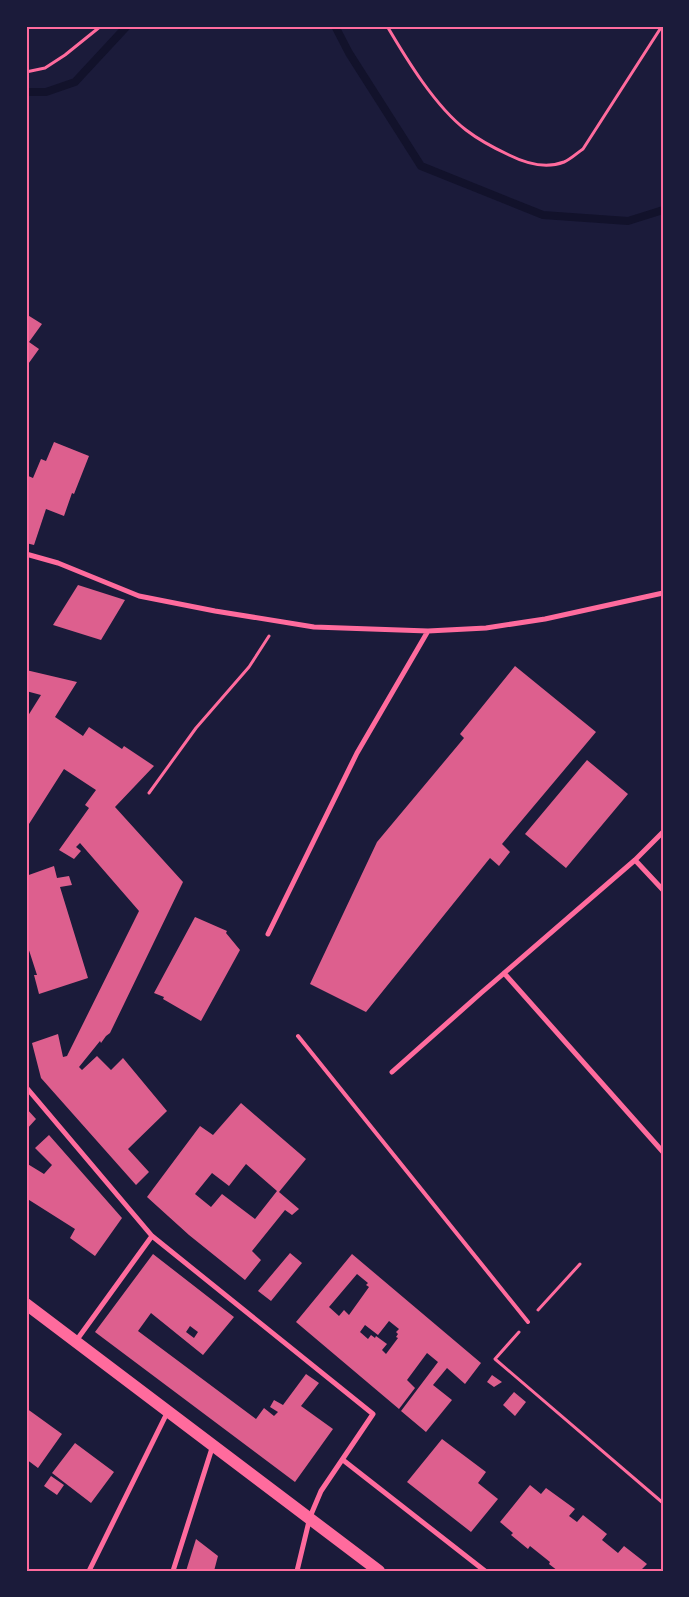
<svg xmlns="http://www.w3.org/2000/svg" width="689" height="1597" viewBox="0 0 689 1597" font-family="'Roboto Serif',serif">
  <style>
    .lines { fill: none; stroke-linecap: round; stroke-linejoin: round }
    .stream { stroke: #12122b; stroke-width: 8 }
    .building { fill: #dd5f8e; fill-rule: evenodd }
    .path { stroke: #ff6b9d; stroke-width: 3 }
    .service { stroke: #ff6b9d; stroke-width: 4 }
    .minor { stroke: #ff6b9d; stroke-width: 5 }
    .primary { stroke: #ff6b9d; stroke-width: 12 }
    .neatline { fill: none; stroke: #ff6b9d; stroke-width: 2 }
  </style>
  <rect width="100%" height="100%" fill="#1b1b3a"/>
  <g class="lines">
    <path class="stream" d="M335,26L349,53L421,166L543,215L628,221L663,210
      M26,92H46L75,82L127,26"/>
  </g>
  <path class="building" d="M26,314L42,324L29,342L39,349L26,367Z
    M54,442L89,456L74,494L72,493L64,516L46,509L34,545L26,543V475L33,478L41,459L46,461Z
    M78,585L125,600L101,640L53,625Z
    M515,666L596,732L502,844L510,852L499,866L490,858L366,1012L310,984L377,842L464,738L460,734Z
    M26,670L77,682L55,717L83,736L89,727L122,749L124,746L154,766L115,807L183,882L110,1033L106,1036L101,1043L100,1041L79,1067L82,1070L97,1056L111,1070L123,1058L167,1111L128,1149L149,1172L136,1185L41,1078L32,1043L58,1034L63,1057L67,1056L139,911L80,843L76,847L81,851L74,859L59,850L89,808L85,805L96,790L64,769L29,824L26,822V719L41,695L26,691Z
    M587,760L628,794L566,868L525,834Z
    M54,866L57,878L69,876L72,885L60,887L88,978L39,994L34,975H37L26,941V876Z
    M195,917L227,931L226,933L240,950L201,1021L163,999L164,997L154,993Z
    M241,1103L306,1159L279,1192L299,1209L292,1215L285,1210L252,1251L261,1260L245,1280L189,1235L147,1197L200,1126L213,1135ZM246,1164L277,1191L255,1219L222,1194L211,1207L195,1194L212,1173L229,1186Z
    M26,1108L36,1119L26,1130Z
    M49,1135L122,1218L95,1256L70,1238L75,1229L26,1198V1163L44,1174L52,1165L35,1148Z
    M290,1253L302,1263L271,1301L258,1291Z
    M153,1254L234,1317L203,1355L151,1313L138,1331L256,1419L264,1408L274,1416L278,1412L270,1407L274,1400L283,1405L306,1374L319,1383L301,1406L333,1429L295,1482L95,1332ZM190,1326L198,1332L194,1338L186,1332Z
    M352,1254L481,1363L465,1384L447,1368L433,1385L452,1400L426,1432L401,1411L438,1362L427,1353L407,1380L415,1388L399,1409L296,1322ZM357,1274L368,1283L366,1285L369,1287L349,1315L344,1310L339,1316L329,1307ZM389,1321L399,1329L396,1332L398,1334L396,1337L398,1338L386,1354L382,1350L387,1344L376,1336L375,1338L371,1335L368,1339L360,1332L365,1325L378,1335Z
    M492,1375L502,1382L494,1387L487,1382Z
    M514,1392L526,1402L515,1416L503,1405Z
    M26,1408L62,1434L38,1468L26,1459Z
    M442,1439L486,1472L478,1483L498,1499L471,1532L407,1482Z
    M75,1443L114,1472L91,1503L52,1473Z
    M51,1476L64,1485L57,1495L44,1486Z
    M530,1485L541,1494L546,1488L575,1509L569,1516L577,1522L583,1515L607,1534L602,1540L618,1553L624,1546L647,1564L640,1571H558L549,1564L550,1562L530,1546L528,1549L511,1535L513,1533L500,1522Z
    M196,1539L218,1556L214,1571H186Z"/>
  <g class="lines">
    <path class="path" d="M387,26C407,60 435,106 466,130C479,140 494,148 509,155C525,163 546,169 564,162C571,159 577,153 583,149L662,26
      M26,72L45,68L65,55L101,26
      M149,793L196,728L249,667L269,636
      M538,1310L580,1264
      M519,1332L495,1359L663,1503"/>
    <path class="service" d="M298,1036L528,1322"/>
    <path class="minor" d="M26,554L58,563L139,596L215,611L314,627L428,631L486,628L545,619L663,593
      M635,860L663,890
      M268,934L357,753L428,631
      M504,973L663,1152
      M392,1072L481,993L635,860L663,832
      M26,1087L152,1236L373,1414L321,1491L310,1517L297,1571
      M76,1341L152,1236
      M343,1460L485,1571
      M89,1571L168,1411
      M173,1571L213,1445"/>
    <path class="primary" d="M26,1304L379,1571"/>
  </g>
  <rect width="689" height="1597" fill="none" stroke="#1b1b3a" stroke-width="55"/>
  <rect x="28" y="28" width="634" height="1542" class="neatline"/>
</svg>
